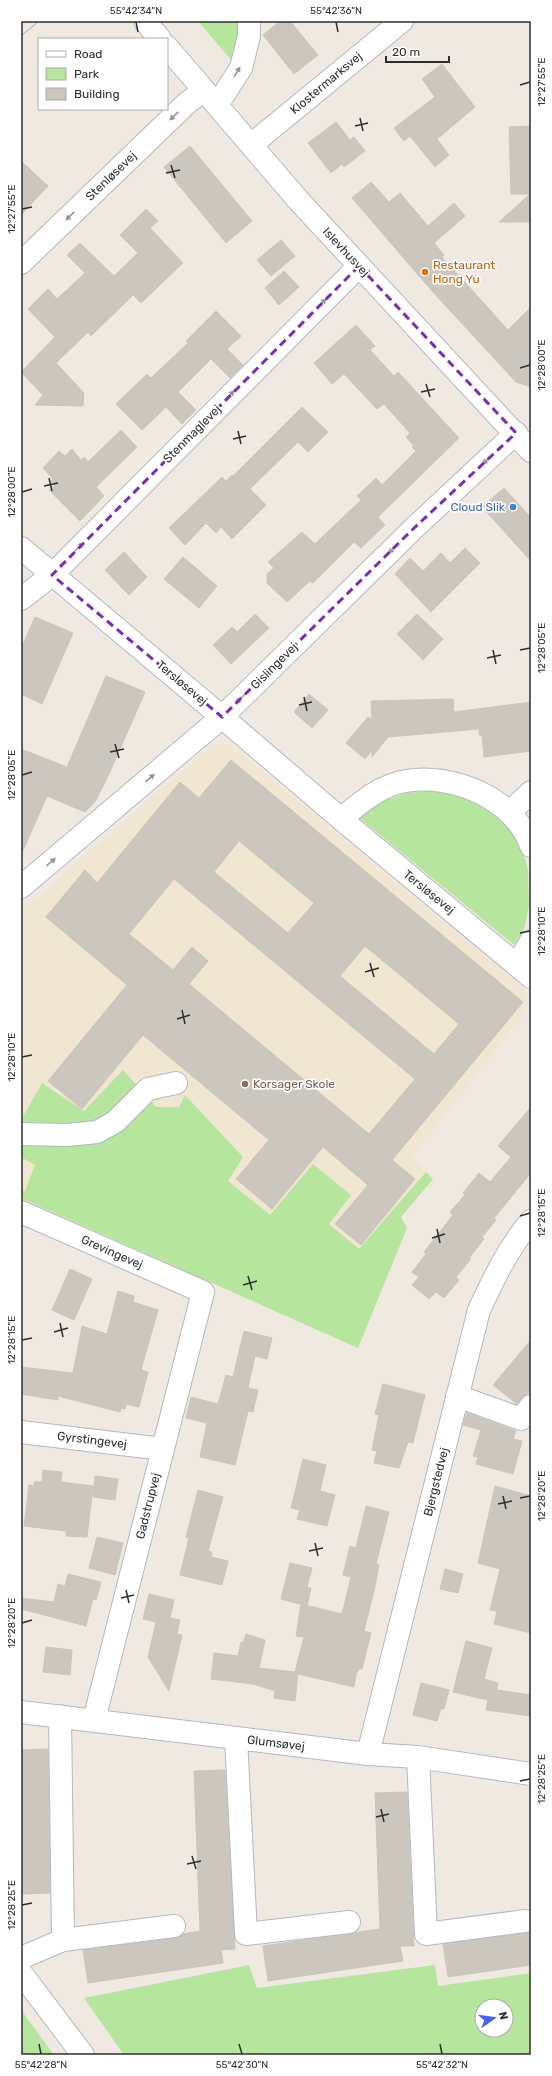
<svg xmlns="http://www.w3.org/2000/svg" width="552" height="2076" font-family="Rubik,sans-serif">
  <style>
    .education { fill: #f0e6d1 }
    .green { fill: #b6e59e; fill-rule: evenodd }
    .building { fill: #cbc7bf; stroke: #cbc5ba; fill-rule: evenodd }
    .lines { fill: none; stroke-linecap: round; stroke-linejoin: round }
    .minor-casing { stroke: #b4b7c1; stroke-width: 24 }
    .minor { stroke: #fff; stroke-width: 22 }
    .tram { stroke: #a3a6b8; stroke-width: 1 }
    .oneway { fill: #969696 }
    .marked { fill: none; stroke: #7b2cbf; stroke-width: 3; stroke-dasharray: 8 5; stroke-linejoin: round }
    .ticks { fill: none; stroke: #2e2e2e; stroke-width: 1.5 }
    .food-dot { fill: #e8710a; stroke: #fff; stroke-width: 1.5 }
    .shop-dot { fill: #3f7fe0; stroke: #fff; stroke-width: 1.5 }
    .education-dot { fill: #8d6e63; stroke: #fff; stroke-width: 1.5 }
    .labels { text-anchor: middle; stroke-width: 3.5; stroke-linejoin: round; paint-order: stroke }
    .street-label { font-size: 12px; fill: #2e2e2e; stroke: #fff }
    .food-label { font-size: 12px; fill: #c56008; stroke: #fff; text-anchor: start }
    .shop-label { font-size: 12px; fill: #366cbe; stroke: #fff; text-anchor: end }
    .education-label { font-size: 12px; fill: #785e54; stroke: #fff; text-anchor: start }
    .neatline { fill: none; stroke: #2e2e2e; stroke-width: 1.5 }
    .ticks-label { font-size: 10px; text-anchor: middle; fill: #2e2e2e }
  </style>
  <rect width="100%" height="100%" fill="#efe9e1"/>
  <path class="education" d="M214 744H230L524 989 526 1011 412 1157 433 1179 401 1217 407 1228 358 1348 21 1198V911Z"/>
  <path class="green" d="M198 21H243L232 61Z
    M443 790 475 799 502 820 521 844 528 870 529 907 524 930 514 945 358 817 370 805 407 793Z
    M123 1070 156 1107H179L185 1095 243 1157 228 1181 270 1215 313 1164 351 1195 329 1224 359 1249 426 1172 433 1179 401 1217 407 1228 358 1348 21 1198V1190L25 1191 35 1165 21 1157V1120L42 1083 84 1111Z
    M249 1965 257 1988 435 1965 438 1986 531 1973V2055H124L84 1998ZM482 2006H506V2030H482Z
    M21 2010 54 2055H21Z"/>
  <path class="building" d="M280 21H290L318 55 294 74 263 35Z
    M442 64 475 107 437 139 449 155 435 167 410 136 404 141 394 128 435 97 422 79Z
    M336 122 350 140 354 137 365 151 344 167 342 164 331 173 308 143Z
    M531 126V222H499L530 194H511L509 127Z
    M190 146 252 221 226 243 164 167Z
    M21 161 48 186 21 215Z
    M371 182 389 202 400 193 428 226 454 203 465 216 434 243 444 255 442 257 508 330 531 307V387L516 382 432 291 352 198Z
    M146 209 158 221 150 228 183 263 141 303 133 295 91 336 88 332 56 363 84 393 83 406 35 405 43 395 21 372 55 337 28 309 48 289 57 299 85 273 67 255 80 243 114 276 138 253 120 235Z
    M281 240 295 256 271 276 257 260Z
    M284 271 299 287 279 305 265 288Z
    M216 311 241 336 227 349 243 365 230 378 211 359 178 392 196 410 182 424 166 407 142 430 116 404 147 374 151 378 188 343 186 341Z
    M356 325 375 346 370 350 394 376 398 372 459 438 378 517 385 525 361 548 354 542 313 583 310 581 287 602 267 583V574L274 568 268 562 302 532 315 544 361 500 357 496 376 478 382 485 416 451 412 447 414 446 406 437 410 433 384 404 377 409 344 374 332 384 314 363Z
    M302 407 328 432 308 452 298 442 250 489 266 505 232 539 221 527 216 533 206 523 185 545 169 528 222 477 226 481 232 475 233 476Z
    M121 430 137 447 96 487 104 496 80 521 49 490 55 485 51 481 53 479 43 468 59 451 65 456 72 449 81 460 84 457 88 462Z
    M504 488 531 518V561L482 507Z
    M465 548 480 563 431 612 395 574 410 558 423 571 441 553 450 563Z
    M124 552 147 577 129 595 105 570Z
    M183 557 217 586 199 608 164 579Z
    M255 614 269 628 231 664 213 645 232 627 237 632Z
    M417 614 443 639 423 660 397 634Z
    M35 617 73 633 42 704 21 694V649Z
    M106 676 145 692 109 774 95 802 85 812 47 796 21 855V749L67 767Z
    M309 694 328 710 312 728 294 712Z
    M453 699 454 712 531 702V751L484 757 482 735H479V729L388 737 372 757V750L365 759 346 743 368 717 372 719 371 701Z
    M231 760 523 1002 392 1160 415 1179 361 1245 335 1224 368 1185 323 1147 272 1209 236 1179 269 1140 143 1035 82 1109 48 1081 127 985 46 917 85 870 97 883 180 782 199 798ZM239 841 314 903 288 933 214 872ZM174 879 415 1079 369 1134 189 984 208 961 192 947 173 970 129 934ZM365 946 459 1024 434 1054 340 976Z
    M531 1107V1173L494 1218 496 1220 482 1237 484 1239 469 1258 471 1259 456 1277 459 1280 444 1298 436 1292 429 1299 412 1285 419 1277 412 1272 426 1254 424 1252 453 1215 450 1212 465 1195 463 1193 479 1173 490 1182 511 1157 498 1146Z
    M70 1269 92 1279 74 1320 52 1310Z
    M118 1291 134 1296 133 1302 158 1310 141 1370 148 1372 139 1407 126 1404 125 1409 121 1408 120 1412 58 1396V1400L21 1394V1367L73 1373 82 1326 107 1334Z
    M244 1331 272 1338 267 1359 255 1356 248 1388 258 1390 253 1412 248 1411 235 1465 200 1457 207 1423 186 1418 191 1397 218 1404 226 1375 233 1377Z
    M531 1340V1390L517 1404 493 1385Z
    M383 1384 425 1395 413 1443 408 1442 399 1468 374 1463 377 1451 372 1450 379 1415 375 1414Z
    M467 1413 516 1431 513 1439 522 1441 513 1474 476 1464 478 1457 473 1456 481 1430 463 1425Z
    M303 1459 326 1465 320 1491 335 1495 327 1526 297 1519 300 1510 291 1508Z
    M43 1470 62 1472 61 1482 93 1486 87 1537 66 1536V1531L24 1526 29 1485 34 1486V1482H42Z
    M95 1476 118 1479 115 1500 93 1497Z
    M495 1486 531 1496V1633L494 1624 497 1611 490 1610 500 1569 478 1563Z
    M198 1490 223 1497 208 1551 212 1552 211 1557 228 1561 222 1585 180 1575 189 1538 186 1537Z
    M366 1506 389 1512 376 1564 379 1565 374 1591 364 1631 371 1633 362 1669H359L356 1674 354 1687 298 1674 295 1701 274 1698 275 1691 253 1684 211 1679 214 1653 238 1656 241 1642 243 1643 246 1634 265 1640 259 1668 295 1672 304 1637 296 1636 301 1604 342 1614 351 1577 343 1575 350 1546 356 1548Z
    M97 1537 123 1543 115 1575 89 1568Z
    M290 1563 312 1568 307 1587 311 1588 307 1606 281 1599Z
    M445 1569 463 1574 458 1593 440 1589Z
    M68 1574 101 1582 96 1600 93 1599 86 1626 21 1609V1598L54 1602 58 1584 65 1586Z
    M149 1594 174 1600 170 1618 180 1620 177 1634 182 1635 169 1691 148 1657 156 1622 143 1619Z
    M466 1641 492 1648 484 1679 498 1683 497 1690 531 1695V1716L486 1710 488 1700 453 1692Z
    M46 1647 72 1650 70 1675 43 1672Z
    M421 1683 449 1690 444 1709 441 1708 437 1721 413 1715Z
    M48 1749 50 1893 22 1894 21 1750Z
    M225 1770 235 1949 221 1950 223 1963 88 1983 83 1950 176 1938 183 1934 200 1931 194 1771Z
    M407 1792 414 1946H400L403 1961 268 1981 263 1946 380 1929 375 1793Z
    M531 1932V1965L448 1977 443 1944Z"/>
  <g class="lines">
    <g class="minor-casing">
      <path id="minor" d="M145 21 160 39
        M167 47 299 201 531 451
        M217 105 241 68 249 36V21
        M251 145 402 21
        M21 263 187 103 203 91
        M21 548 222 717 341 819 531 977
        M21 599 52 575 359 266
        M509 813 531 792
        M341 819C360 803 380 785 406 781 453 773 514 798 531 846
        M21 887 222 717 412 530 516 433
        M518 964 531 941
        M21 1134 67 1135 97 1132 115 1122 148 1089 176 1083
        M21 1212 203 1292 94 1720
        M457 1396 521 1419 531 1406
        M21 1432 163 1449
        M21 1712 368 1754 418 1757 531 1774
        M60 1716 63 1940
        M236 1738 246 1934 349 1922
        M368 1754 479 1310C494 1278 508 1248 531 1221
        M418 1757 426 1934 525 1921
        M21 1958 63 1940 174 1926
        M21 1973 83 2055"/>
    </g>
    <use href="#minor" class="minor"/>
    <path class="tram" d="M21 36 39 21"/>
  </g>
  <defs><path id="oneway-solid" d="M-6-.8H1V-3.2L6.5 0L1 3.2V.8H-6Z"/></defs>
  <g class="oneway">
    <use href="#oneway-solid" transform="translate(237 72) rotate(-59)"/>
    <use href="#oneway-solid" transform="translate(174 116) rotate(136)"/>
    <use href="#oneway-solid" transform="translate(70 216) rotate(136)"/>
    <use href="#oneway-solid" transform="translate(322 303) rotate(-45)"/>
    <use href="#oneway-solid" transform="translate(230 395) rotate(-45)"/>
    <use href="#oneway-solid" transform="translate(487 460) rotate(137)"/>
    <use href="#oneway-solid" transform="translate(79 547) rotate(-45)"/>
    <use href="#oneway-solid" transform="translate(393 549) rotate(135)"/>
    <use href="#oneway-solid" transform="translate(240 699) rotate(135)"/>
    <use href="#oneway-solid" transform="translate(150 778) rotate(-40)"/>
    <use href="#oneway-solid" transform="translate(51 862) rotate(-40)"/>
  </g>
  <path class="marked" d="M359 266 516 433 412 530 222 717 52 575Z"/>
  <path class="ticks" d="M136 22 138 32M336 22 338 32M520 85 530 82M360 118 363 131M355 126 368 123M171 165 175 178M166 173 180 170M22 209 32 207M520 368 530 365M426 384 430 397M421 392 435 389M238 431 241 444M233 439 246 436M49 478 52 491M44 486 58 483M22 492 32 489M493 650 496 664M520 650 530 648M487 658 501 655M304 697 307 711M299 705 312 702M115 744 119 758M110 752 124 749M22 775 32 772M520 933 530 931M370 963 374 977M365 972 379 968M182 1010 185 1024M177 1019 190 1015M22 1057 32 1055M520 1216 530 1213M437 1229 440 1243M432 1238 445 1234M248 1276 252 1290M243 1285 257 1281M60 1323 63 1337M54 1332 68 1328M22 1340 32 1338M503 1496 506 1509M520 1498 530 1496M498 1504 512 1501M315 1543 318 1556M309 1551 323 1548M126 1590 129 1603M121 1598 134 1595M22 1623 32 1620M520 1781 530 1779M381 1809 384 1822M376 1817 389 1814M192 1856 196 1869M187 1864 201 1861M22 1905 32 1903M39 2044 41 2054M239 2044 242 2054M440 2044 442 2054"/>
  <circle class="food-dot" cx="425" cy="272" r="4"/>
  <circle class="shop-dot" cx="513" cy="507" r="4"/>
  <circle class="education-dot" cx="245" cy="1084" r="4"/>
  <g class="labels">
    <g class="street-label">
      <text transform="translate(326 83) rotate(-40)" y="4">Klostermarksvej</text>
      <text transform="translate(111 176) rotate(-44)" y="4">Stenløsevej</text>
      <text transform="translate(346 252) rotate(47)" y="4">Islevhusvej</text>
      <text transform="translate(192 434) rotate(-45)" y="4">Stenmaglevej</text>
      <text transform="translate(274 666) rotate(-45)" y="4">Gislingevej</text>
      <text transform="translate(182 683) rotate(40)" y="4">Tersløsevej</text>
      <text transform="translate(429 892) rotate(39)" y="4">Tersløsevej</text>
      <text transform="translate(112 1252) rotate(24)" y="4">Grevingevej</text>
      <text transform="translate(92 1440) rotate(7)" y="4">Gyrstingevej</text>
      <text transform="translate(436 1482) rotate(-76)" y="4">Bjergstedvej</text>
      <text transform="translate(148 1506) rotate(-76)" y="4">Gadstrupvej</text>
      <text transform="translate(276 1743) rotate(7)" y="4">Glumsøvej</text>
    </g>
    <g class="food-label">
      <text x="433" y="269">Restaurant<tspan x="433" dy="14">Hong Yu</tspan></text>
    </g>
    <g class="shop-label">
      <text x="505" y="511">Cloud Slik</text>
    </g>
    <g class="education-label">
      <text x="253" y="1088">Korsager Skole</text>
    </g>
  </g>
  <rect width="552" height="2076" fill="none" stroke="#ffffff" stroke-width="44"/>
  <rect x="38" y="38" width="130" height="72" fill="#ffffff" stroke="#ababab"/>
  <rect x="46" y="51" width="20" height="6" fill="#ffffff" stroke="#ababab"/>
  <text x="74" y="58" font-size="12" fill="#2e2e2e">Road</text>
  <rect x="46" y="68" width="20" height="12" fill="#b6e59e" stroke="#ababab"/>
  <text x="74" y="78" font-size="12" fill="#2e2e2e">Park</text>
  <rect x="46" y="88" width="20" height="12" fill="#cbc7bf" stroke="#ababab"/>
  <text x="74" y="98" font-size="12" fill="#2e2e2e">Building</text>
  <g transform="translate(494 2018) rotate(76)"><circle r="19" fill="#ffffff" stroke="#ababab"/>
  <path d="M0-3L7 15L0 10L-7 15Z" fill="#4264fb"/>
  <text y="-6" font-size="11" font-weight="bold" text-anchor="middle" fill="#2e2e2e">N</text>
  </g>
  <path d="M386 56v6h63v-6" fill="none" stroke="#2e2e2e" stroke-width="2"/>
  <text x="392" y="56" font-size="12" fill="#2e2e2e" stroke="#ffffff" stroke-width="3" paint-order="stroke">20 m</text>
  <rect x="22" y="22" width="508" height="2032" class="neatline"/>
  <g class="ticks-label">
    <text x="136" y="14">55°42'34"N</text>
    <text x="336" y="14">55°42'36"N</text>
    <text transform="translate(541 82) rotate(-90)" y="4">12°27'55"E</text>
    <text transform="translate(11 209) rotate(-90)" y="4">12°27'55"E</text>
    <text transform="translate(541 365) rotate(-90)" y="4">12°28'00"E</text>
    <text transform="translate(11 492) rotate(-90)" y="4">12°28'00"E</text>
    <text transform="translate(541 648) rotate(-90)" y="4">12°28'05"E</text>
    <text transform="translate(11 775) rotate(-90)" y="4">12°28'05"E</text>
    <text transform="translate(541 931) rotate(-90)" y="4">12°28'10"E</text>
    <text transform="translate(11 1057) rotate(-90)" y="4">12°28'10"E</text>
    <text transform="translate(541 1213) rotate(-90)" y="4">12°28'15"E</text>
    <text transform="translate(11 1340) rotate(-90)" y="4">12°28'15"E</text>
    <text transform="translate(541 1496) rotate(-90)" y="4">12°28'20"E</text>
    <text transform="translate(11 1623) rotate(-90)" y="4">12°28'20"E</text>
    <text transform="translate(541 1779) rotate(-90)" y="4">12°28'25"E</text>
    <text transform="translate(11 1905) rotate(-90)" y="4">12°28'25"E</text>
    <text x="41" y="2068">55°42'28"N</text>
    <text x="242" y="2068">55°42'30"N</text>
    <text x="442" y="2068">55°42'32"N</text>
  </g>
</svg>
